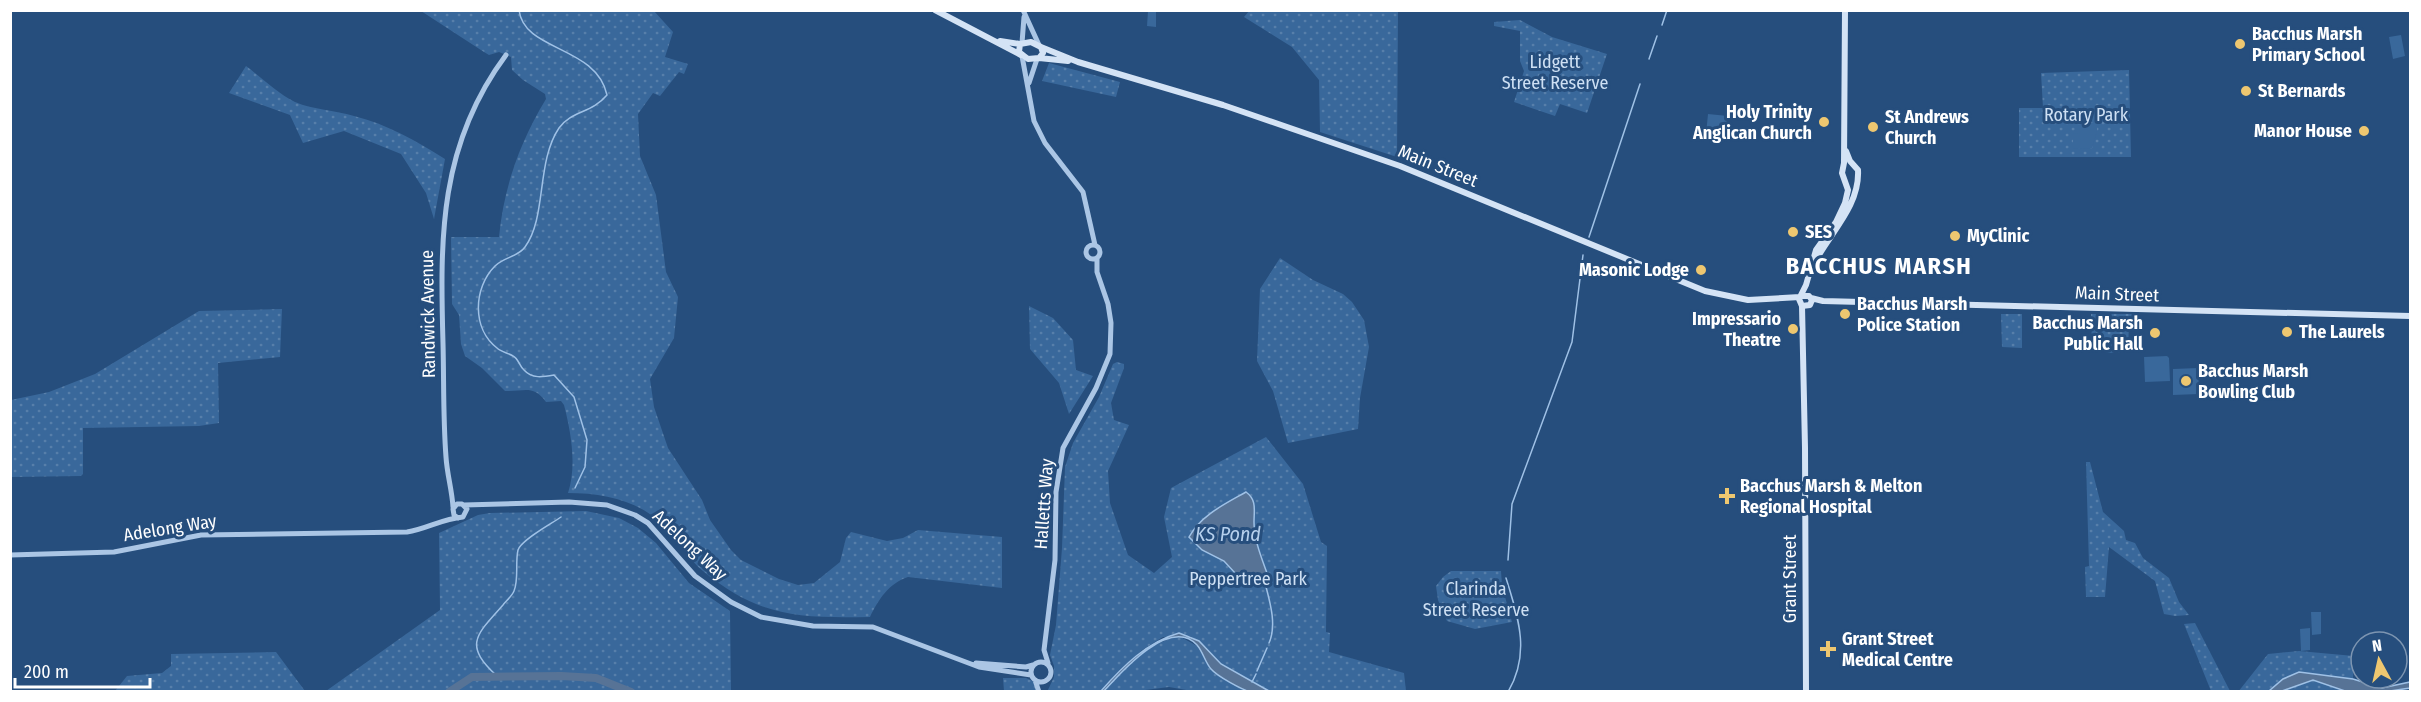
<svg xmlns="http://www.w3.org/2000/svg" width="2421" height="702" font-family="'Fira Sans Condensed',sans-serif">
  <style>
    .grass { fill: url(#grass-dots) }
    .pitch { fill: #39689b }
    .water { fill: #577396; stroke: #9fc1e6; stroke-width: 1.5 }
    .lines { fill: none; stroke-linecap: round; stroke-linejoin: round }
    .stream { stroke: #9fc1e6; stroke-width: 1.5 }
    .river { stroke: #577396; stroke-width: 8 }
    .tertiary { stroke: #abc6e5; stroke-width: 5 }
    .secondary { stroke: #d4e3f5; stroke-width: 6 }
    .poi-dot { fill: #eec770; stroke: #264e7d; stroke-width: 2 }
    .labels { text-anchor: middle; stroke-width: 6; stroke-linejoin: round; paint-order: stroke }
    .poi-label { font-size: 18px; font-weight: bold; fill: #fff; stroke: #264e7d; text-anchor: start }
    .park-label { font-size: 18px; fill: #cee0f4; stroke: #264e7d }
    .street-label { font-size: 18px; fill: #fff; stroke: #264e7d }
    .water-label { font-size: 20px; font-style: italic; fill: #b6d0ed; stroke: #264e7d }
    .district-label { font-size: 24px; font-weight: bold; letter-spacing: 1.5px; fill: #fff; stroke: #264e7d }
  </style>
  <defs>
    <pattern id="grass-dots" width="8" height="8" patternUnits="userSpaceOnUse" patternTransform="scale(1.5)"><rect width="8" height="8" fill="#39689b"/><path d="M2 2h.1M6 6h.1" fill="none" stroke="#577faa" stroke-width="1.8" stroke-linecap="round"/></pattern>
  </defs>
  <rect width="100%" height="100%" fill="#264e7d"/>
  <path class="grass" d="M1250 10 1398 11 1397 157 1320 132 1319 80 1292 47 1244 17Z
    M421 11H654L673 32 665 57 688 64 684 74 679 72 660 96 653 93 638 114 640 156 656 195 666 272 678 297 674 338 650 379 654 407 668 448 702 500 710 520 731 550 741 560 779 579 798 585 814 583 840 562 846 538 851 532 887 541 903 538 918 530 1002 537V588L908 577C889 583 878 600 870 617 800 618 760 618 703 571 690 561 682 545 671 533 645 502 607 493 568 493 577 466 571 432 564 405L561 401 546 402C533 384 524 392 505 391L482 368 465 356 461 344 459 315 452 304 451 237H499C504 186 520 142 546 99L545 94 523 80 512 70 511 57 499 52 489 55 484 52Z
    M1520 20 1552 37 1607 54 1587 113 1560 104 1555 116 1514 102 1524 71 1520 61V31L1494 26V22Z
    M1049 63 1120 82 1116 97 1042 81Z
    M246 66C262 78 277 93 295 102 314 110 334 110 354 116 387 124 416 141 445 159L434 219 426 193 401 154 344 131 303 143 290 115 229 93Z
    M2129 70 2131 157H2019V108H2043L2041 73Z
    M1280 258 1313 280 1343 294 1352 302 1364 320 1369 347 1360 398 1358 429 1288 443 1273 391 1257 361 1260 289Z
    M1029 306 1053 318 1073 340 1076 370 1093 376 1069 414 1059 383 1030 349Z
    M282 309 280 357 218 363 219 423 199 426 83 428V474L81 476 11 477V400L49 392 95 374 199 311Z
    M2001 314H2022V348L2002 347Z
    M2091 314H2134V321L2129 322 2128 352 2106 353V349H2092Z
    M1117 362 1124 364V368L1111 403 1114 420 1129 425 1108 471 1110 503 1128 555 1154 573 1172 557 1164 517 1171 488 1266 437 1303 484 1321 542 1327 546 1326 632 1330 633 1329 652 1404 673 1406 691H1269L1221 664 1206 647 1190 636 1163 637 1142 650 1101 691 1047 692 1054 677V666L1050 655 1056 625 1062 548 1065 467 1073 443 1099 397 1113 364Z
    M2086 462H2090L2103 512 2124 531 2126 540 2135 543 2143 558 2169 578 2179 602 2189 615 2175 616 2164 614 2155 581 2109 547 2105 597H2086L2085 567 2089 566Z
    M586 511 619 518 638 528 656 543 689 583 730 611 731 691H326L440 610 439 533 478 515 490 513Z
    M1451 571H1501L1502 586 1512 622 1475 629 1447 621 1438 600 1436 586 1443 577Z
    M2195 623 2230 691H2211L2184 624Z
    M1179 636 1197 646 1212 671 1250 691H1192L1169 687 1137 691 1104 692C1124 668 1148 643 1179 636Z
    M2299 651 2354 656 2353 679H2283L2269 691 2238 692 2268 654Z
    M276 652 305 691H115L127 676 162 673 171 666V654Z
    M1003 678H1026L1035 682 1036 691H1004Z
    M2313 680 2345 691 2282 692Z"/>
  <path class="pitch" d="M1148 11H1156V27L1147 26Z
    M2401 35 2405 56 2393 59 2389 37Z
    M1708 114 1728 116 1726 136 1706 134Z
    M2080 123H2097V131L2092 148 2073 149V134L2080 133Z
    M2167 356 2169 358 2170 381 2145 382 2144 357Z
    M2198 368 2199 394 2173 395V369Z
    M2311 612H2321V634L2312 635Z
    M2310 628V650L2301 651 2300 629Z"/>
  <path class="water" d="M1246 492C1257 500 1254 510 1254 522 1254 543 1264 563 1270 582L1258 584 1235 573 1224 561 1202 550 1189 537C1201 515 1225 504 1246 492Z
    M1179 633 1199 641 1221 664 1269 691C1264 692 1257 693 1251 692 1242 690 1217 676 1211 669 1205 662 1203 652 1197 645 1170 616 1121 672 1104 691H1101C1123 666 1147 642 1179 633Z
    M2299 672 2353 679 2382 688 2410 682V688L2390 691H2345L2313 680 2282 691H2269L2283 679Z"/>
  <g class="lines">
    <path class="stream" d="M519 10C524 52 596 45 607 95 592 113 571 111 559 128 536 162 547 217 525 247 518 257 504 257 495 266 473 288 472 329 497 348 501 352 508 353 513 356 519 359 519 366 524 370 532 379 543 377 554 375L574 397 587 440 585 467 575 488
      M1662 25 1667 10
      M1649 59 1657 36
      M1589 237 1640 84
      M1508 560 1512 504 1572 342 1583 255
      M1506 578C1518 617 1531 653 1508 692
      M1265 583C1270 602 1277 625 1269 643
      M1257 671 1267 648
      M497 676C463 645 476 635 503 605 506 601 512 596 514 591 519 579 515 563 518 550 521 540 551 524 561 517
      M1252 682 1256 674"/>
    <path class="river" d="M449 692 472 677 561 676 596 678 631 692"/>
    <path class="tertiary" d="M1023 10 1039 45
      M1022 43 1024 17
      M1022 56 1034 121 1045 143 1083 192 1095 245
      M1029 83 1037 59
      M1086 252a7 7 0 1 1 14 0a7 7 0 1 1-14 0Z
      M464 505 569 502 607 505 635 515 648 523 695 576 731 602 761 617 813 626 873 627 979 667 1031 675
      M453 507C452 490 447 474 446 457 443 419 444 381 443 343 440 237 439 145 506 55
      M10 555 114 552 201 535 407 532C427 529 441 519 463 517L467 509 462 504H457L453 509 454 515 458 518
      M1031 672a10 10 0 1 1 20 0a10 10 0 1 1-20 0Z
      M976 663 1026 667 1033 665
      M1048 663 1044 650 1055 560 1056 492 1063 448 1096 388 1110 354 1111 323 1108 304 1097 272V259
      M1035 680 1039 692"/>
    <path class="secondary" d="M935 10 1021 55
      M1000 41 1020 44
      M1031 42 1041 47 1043 53 1039 58 1028 59 1019 52 1020 44Z
      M1041 47 1078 62 1223 105 1400 166 1705 291 1748 300 1800 297
      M1039 58 1068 61
      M1816 260C1831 232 1860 205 1858 170L1850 161 1846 151
      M1801 296H1809L1812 300 1810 305 1802 306 1799 299 1806 285 1816 250 1836 222 1845 203 1848 190 1842 173 1844 163 1845 10
      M1811 298 1823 301 2410 316
      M1802 306 1805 448 1806 692"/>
  </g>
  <g class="poi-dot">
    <circle cx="2240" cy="44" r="6"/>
    <circle cx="2246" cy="91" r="6"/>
    <circle cx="1824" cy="122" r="6"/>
    <circle cx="1873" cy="127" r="6"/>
    <circle cx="2364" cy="131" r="6"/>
    <circle cx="1793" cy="232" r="6"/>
    <circle cx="1955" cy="236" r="6"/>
    <circle cx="1701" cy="270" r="6"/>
    <circle cx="1845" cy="314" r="6"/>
    <circle cx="1793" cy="329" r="6"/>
    <circle cx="2287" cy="332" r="6"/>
    <circle cx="2155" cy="333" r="6"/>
    <circle cx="2186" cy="381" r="6"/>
    <path d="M1724 487h6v6h6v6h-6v6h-6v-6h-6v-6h6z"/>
    <path d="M1825 640h6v6h6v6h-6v6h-6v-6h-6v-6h6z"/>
  </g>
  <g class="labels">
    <g class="poi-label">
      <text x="2252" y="40">Bacchus Marsh<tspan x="2252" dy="21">Primary School</tspan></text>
      <text x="2258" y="97">St Bernards</text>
      <text x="1812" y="118" text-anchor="end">Holy Trinity<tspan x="1812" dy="21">Anglican Church</tspan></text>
      <text x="1885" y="123">St Andrews<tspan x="1885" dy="21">Church</tspan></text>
      <text x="2352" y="137" text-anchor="end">Manor House</text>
      <text x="1805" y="238">SES</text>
      <text x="1967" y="242">MyClinic</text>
      <text x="1689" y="276" text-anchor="end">Masonic Lodge</text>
      <text x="1857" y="310">Bacchus Marsh<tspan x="1857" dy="21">Police Station</tspan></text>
      <text x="1781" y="325" text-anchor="end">Impressario<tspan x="1781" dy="21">Theatre</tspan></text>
      <text x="2143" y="329" text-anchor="end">Bacchus Marsh<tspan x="2143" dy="21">Public Hall</tspan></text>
      <text x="2299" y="338">The Laurels</text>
      <text x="2198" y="377">Bacchus Marsh<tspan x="2198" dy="21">Bowling Club</tspan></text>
      <text x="1740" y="492">Bacchus Marsh &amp; Melton<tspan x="1740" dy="21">Regional Hospital</tspan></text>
      <text x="1842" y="645">Grant Street<tspan x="1842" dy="21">Medical Centre</tspan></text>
    </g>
    <g class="park-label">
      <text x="1555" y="68">Lidgett<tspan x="1555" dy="21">Street Reserve</tspan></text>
      <text x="2086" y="121">Rotary Park</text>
      <text x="1248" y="585">Peppertree Park</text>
      <text x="1476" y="595">Clarinda<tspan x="1476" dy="21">Street Reserve</tspan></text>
    </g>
    <g class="street-label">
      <text transform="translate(1438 166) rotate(22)" y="6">Main Street</text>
      <text transform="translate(2117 294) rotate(2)" y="6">Main Street</text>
      <text transform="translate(428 314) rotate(-91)" y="6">Randwick Avenue</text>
      <text transform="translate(1044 504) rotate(-86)" y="6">Halletts Way</text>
      <text transform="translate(170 528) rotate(-9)" y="6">Adelong Way</text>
      <text transform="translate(690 545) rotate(43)" y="6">Adelong Way</text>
      <text transform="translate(1790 579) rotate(-90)" y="6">Grant Street</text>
    </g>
    <g class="water-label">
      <text x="1228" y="541">KS Pond</text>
    </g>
    <g class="district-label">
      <text x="1879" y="274">BACCHUS MARSH</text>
    </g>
  </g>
  <rect width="2421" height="702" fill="none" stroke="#ffffff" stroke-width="24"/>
  <g transform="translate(2379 660) rotate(352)"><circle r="28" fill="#264e7d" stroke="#7d95b1" stroke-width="1.5"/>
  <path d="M0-4.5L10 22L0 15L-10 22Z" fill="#eec770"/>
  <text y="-9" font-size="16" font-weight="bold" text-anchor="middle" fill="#ffffff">N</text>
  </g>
  <path d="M15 678v9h135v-9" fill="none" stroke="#ffffff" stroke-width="3"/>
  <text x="24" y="678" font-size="18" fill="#ffffff" stroke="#264e7d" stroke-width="4.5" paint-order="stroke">200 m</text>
</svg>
